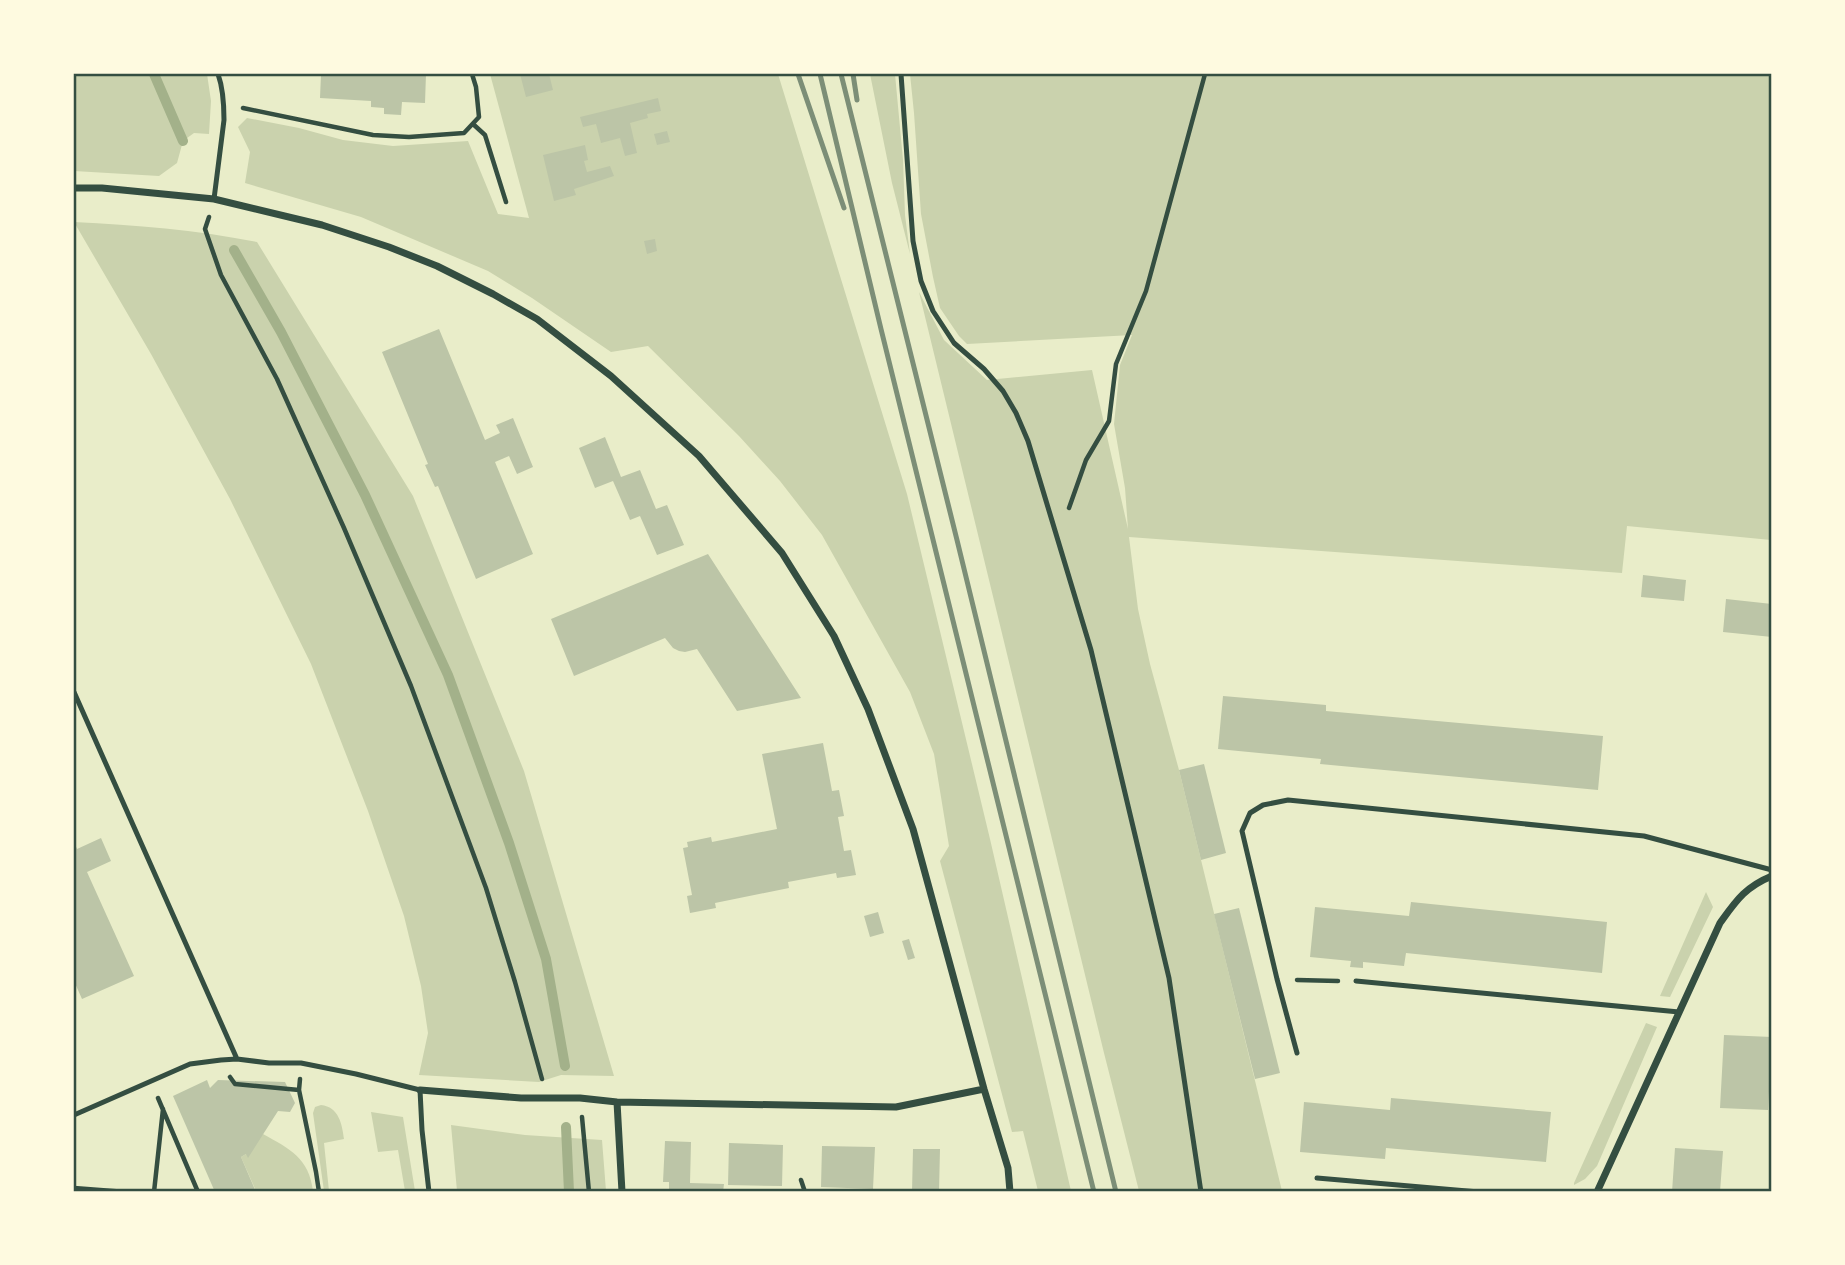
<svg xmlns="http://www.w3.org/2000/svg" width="1845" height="1265" font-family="'Archivo Narrow',sans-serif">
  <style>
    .green { fill: #cad2ad }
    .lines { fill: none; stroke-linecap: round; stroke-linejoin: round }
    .stream { stroke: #a3b18a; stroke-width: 10 }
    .building { fill: #bcc5a7 }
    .path { stroke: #344e41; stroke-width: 4.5 }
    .service { stroke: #344e41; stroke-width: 5 }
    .minor { stroke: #344e41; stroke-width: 7 }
    .rail { stroke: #7c8e77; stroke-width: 5 }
    .neatline { fill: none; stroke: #344e41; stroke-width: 2.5 }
  </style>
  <rect width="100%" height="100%" fill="#e9edc9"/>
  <path class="green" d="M74 74H207L211 101 209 134 194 133 183 141 177 163 159 176 74 171Z
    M490 74H778L907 494 990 839 1071 1191H1038L1023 1131 1012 1132 940 861 949 846 934 754 910 692 822 535 780 481 739 436 648 346 611 352 532 298 488 271 361 217 245 183 250 152 238 127 247 118 299 128 343 140 393 146 468 141 498 214 529 218Z
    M870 74H895L903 160 905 215 910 254 892 183Z
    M910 74H1771V540L1627 526 1622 573 1129 537 1138 609 1150 664 1179 770 1282 1191H1139L1104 1053 919 292 944 340 987 380 1092 370 1128 529 1125 488 1114 424 1120 365 1132 335 967 344 959 336 940 308 933 277 921 214 914 113Z
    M74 222C136 225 196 230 257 242L413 496 524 771 614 1076 561 1075 539 1082 419 1075 428 1033 421 986 404 916 368 811 311 664 230 499 151 354Z
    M1706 892 1713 907 1670 997 1660 996Z
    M1646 1023 1657 1027 1597 1166 1585 1179 1574 1185V1183Z
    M321 1105C339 1107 342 1124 344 1139L324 1143 329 1191H324L313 1113 315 1107Z
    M371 1112 403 1117 415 1191H405L398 1150 378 1152Z
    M451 1125 525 1135 602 1140 606 1191H457Z
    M263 1134C290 1149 309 1158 313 1191H288L287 1189 280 1191H256L241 1157 246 1154Z"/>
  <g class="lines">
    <path class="stream" d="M154 74 183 141
      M234 250 281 332 365 495 448 675 509 843 546 959 565 1066
      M566 1127 569 1192"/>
  </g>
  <path class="building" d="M321 74H426L425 103 402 102 401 115 384 114V108L371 107V101L320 98Z
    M520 74H549L553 90 526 97Z
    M658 98 661 111 647 114 648 118 630 123 637 153 625 156 620 138 601 143 596 124 583 127 580 117Z
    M667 131 670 142 657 145 654 134Z
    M585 145 588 160 584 161 587 172 610 166 614 176 574 189 576 195 554 201 543 155Z
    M655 239 657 251 647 254 644 241Z
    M439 329 485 440 500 433 496 425 513 418 533 467 517 474 509 456 495 462 533 554 476 579 438 486 435 487 425 465 428 464 382 352Z
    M605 437 621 477 640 470 656 509 667 505 684 545 657 555 640 516 630 520 613 481 595 488 579 448Z
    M708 554 801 698 737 711 697 649 685 652 679 651 673 648 665 638 574 676 551 619Z
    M1643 575 1686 580 1684 601 1641 597Z
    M1726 599 1772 604V637L1723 632Z
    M1223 696 1326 705V711L1603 736 1598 790 1320 764 1321 759 1218 749Z
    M823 743 832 791 839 790 844 816 838 817 844 851 851 850 856 875 837 878 836 873 788 882 789 888 715 903 716 908 690 913 687 896 692 895 683 848 688 847 687 842 711 837 712 842 777 829 762 754Z
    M1204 764 1226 853 1201 860 1179 770Z
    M101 838 111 861 87 872 134 976 82 999 74 981V842L77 849Z
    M1411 902 1607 922 1602 973 1406 953 1404 966 1363 962V968L1350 967 1351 961 1310 957 1315 907 1409 916Z
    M1239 908 1280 1073 1255 1079 1214 914Z
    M878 912 884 933 870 937 864 916Z
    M909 939 915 958 908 960 902 941Z
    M1724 1035 1772 1037 1768 1110 1720 1108Z
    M207 1080 210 1088 218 1080 285 1082 295 1103 290 1112 278 1111 248 1158 246 1154 241 1157 256 1192H215L173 1096Z
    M1391 1098 1551 1112 1546 1162 1386 1148 1385 1159 1300 1152 1304 1102 1390 1110Z
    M665 1141 691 1142 690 1183 724 1184 723 1192H669V1182H663Z
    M729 1143 783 1145 782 1186 728 1185Z
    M822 1146 875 1147 873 1189 821 1187Z
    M1675 1148 1723 1151 1720 1192H1672Z
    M913 1149H940L939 1192H912Z"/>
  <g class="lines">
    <path class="path" d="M243 108 373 135 409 137 464 133 479 117 476 87 472 74
      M473 124 485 135 506 202
      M209 217 205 229 221 275 277 379 344 528 411 686 486 888 515 982 542 1079
      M1069 508 1086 460 1109 421 1116 364 1146 291 1205 74
      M1297 980 1338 981
      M230 1077 235 1084 299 1090
      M300 1079 299 1090 316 1172 319 1192
      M158 1098 198 1192
      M582 1117 589 1192
      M801 1180 805 1192
      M74 1188 126 1192
      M154 1192 163 1109"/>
    <path class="service" d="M901 74 913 241 921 281 933 311 954 343 984 369 1003 391 1016 413 1028 441 1091 650 1169 978 1201 1192
      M214 199 224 120C224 104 223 88 218 74
      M74 692 237 1059
      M1356 981 1679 1012
      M1297 1053 1277 979 1242 831 1250 813 1263 805 1288 800 1644 836 1772 870
      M74 1115 190 1064 221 1060 237 1059 269 1063H301L356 1074 420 1090 422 1130 429 1192
      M1317 1178 1479 1192"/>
    <path class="minor" d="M74 188H102L214 199 322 225 389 247 437 266 493 294 537 319 611 376 699 456 782 553 834 636 868 709 913 829 984 1089 1008 1168 1010 1192
      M420 1090 521 1098H580L617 1102 896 1107 984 1089
      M617 1102 622 1192
      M1597 1192 1720 923C1736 901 1745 887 1772 876"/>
    <path class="rail" d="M798 74 844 208
      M820 74 881 329 1094 1192
      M841 74 957 540 1116 1192
      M853 74 857 100"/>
  </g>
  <rect width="1845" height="1265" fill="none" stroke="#fefae0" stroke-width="150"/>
  <rect x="75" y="75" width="1695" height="1115" class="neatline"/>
</svg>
